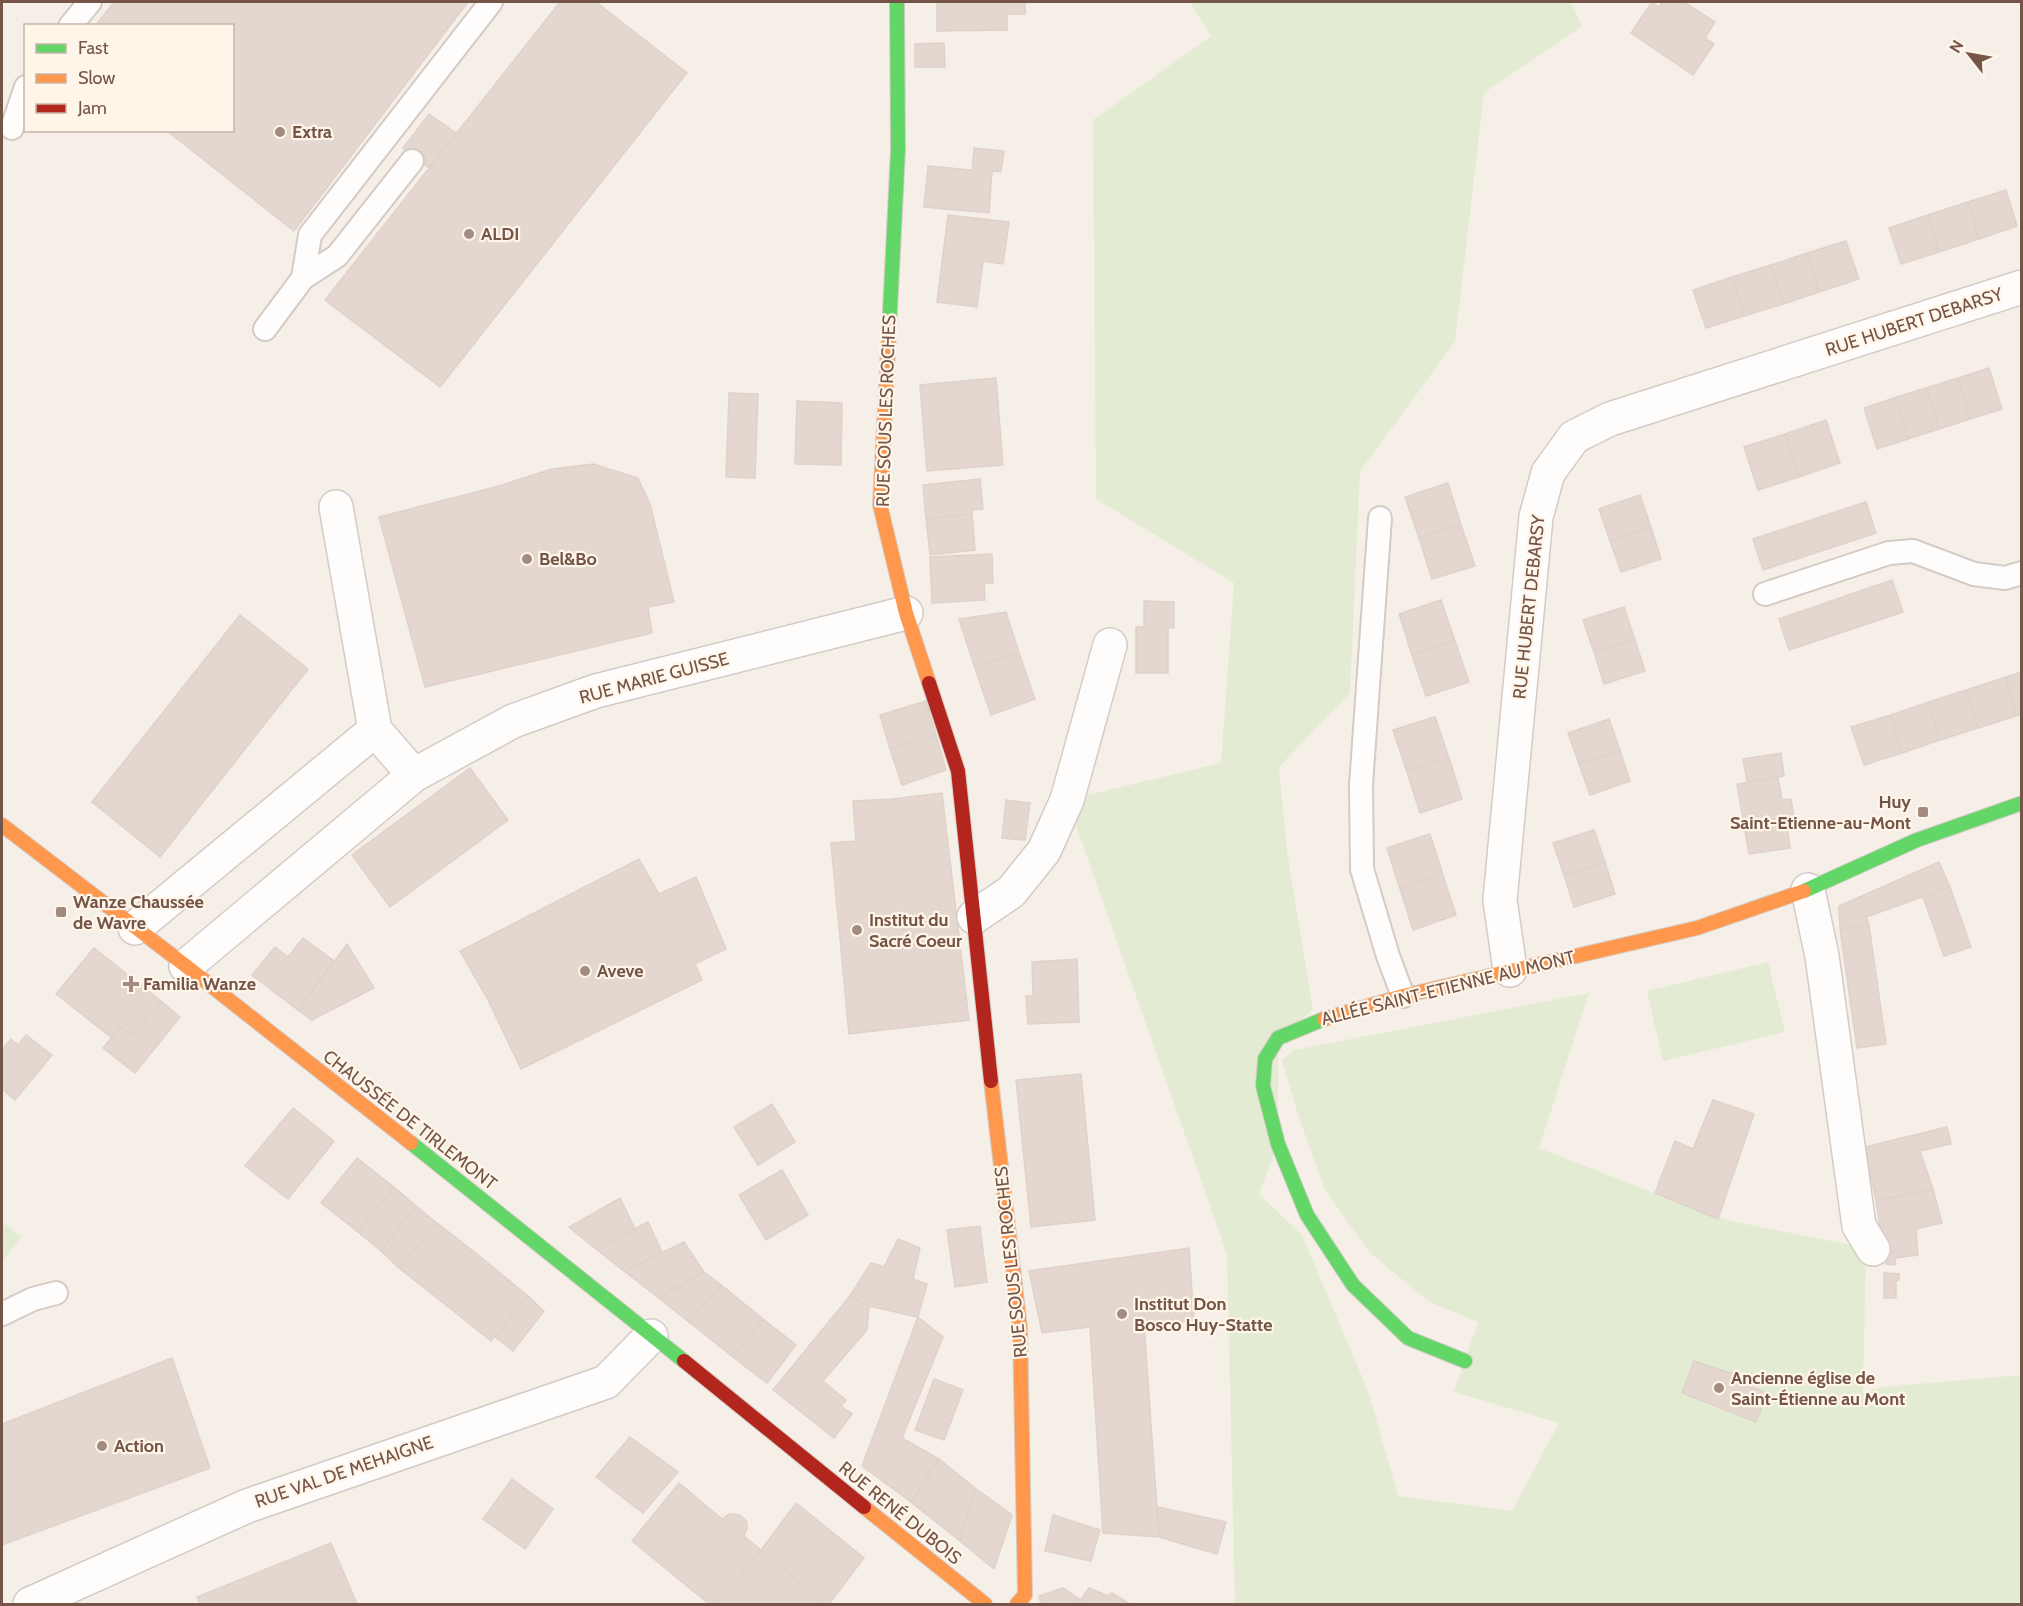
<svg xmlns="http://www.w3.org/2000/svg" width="2023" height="1606" font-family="Cabin,sans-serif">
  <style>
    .green { fill: #e3ecd3 }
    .building { fill: #e3d7d0; stroke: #dfd2ca; stroke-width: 1.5 }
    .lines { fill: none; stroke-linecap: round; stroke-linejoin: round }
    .lane-casing { stroke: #d4cbc6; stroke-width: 26 }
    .street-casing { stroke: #d4cbc6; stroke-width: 36 }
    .fast-casing { stroke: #d5cbc5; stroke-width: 16 }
    .slow-casing { stroke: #d5cbc5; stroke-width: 16 }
    .jam-casing { stroke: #d5cbc5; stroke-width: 16 }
    .lane { stroke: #fefdfc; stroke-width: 22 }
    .street { stroke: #fefdfc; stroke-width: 33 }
    .fast { stroke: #63d668; stroke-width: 14 }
    .slow { stroke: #ff974d; stroke-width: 14 }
    .jam { stroke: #b3261e; stroke-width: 14 }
    .poi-dot { fill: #a28b80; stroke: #fff5e9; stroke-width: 2 }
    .labels { text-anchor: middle; stroke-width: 4.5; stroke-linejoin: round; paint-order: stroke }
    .poi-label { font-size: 18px; font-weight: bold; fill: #745548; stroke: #fff5e9; text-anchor: start }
    .street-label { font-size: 18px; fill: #745548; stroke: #fff5e9 }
  </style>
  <rect width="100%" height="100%" fill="#f6efe8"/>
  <path class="green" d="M1190 2H1571L1582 26 1484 93 1455 342 1360 471 1350 693 1279 767 1287 851 1313 1010 1278 1038V1144L1259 1194 1302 1235 1368 1391 1398 1496 1512 1511 1559 1423 1454 1392 1478 1322 1429 1302 1370 1253 1325 1190 1299 1118 1282 1060 1294 1050 1589 993 1539 1148 1718 1218 1719 1217 1731 1221 1866 1248 1863 1393 1882 1387 2021 1375V1604H1235L1227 1254 1067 800 1221 763 1234 583 1096 499 1093 120 1211 36Z
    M1768 962 1785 1032 1663 1061 1647 991Z
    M2 1222 22 1237 2 1261Z"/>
  <path class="building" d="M114 2H468L294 231 166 130H232V26H95Z
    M560 2H596L687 73 440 387 325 300Z
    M937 2H1025V14H1007V30L937 31Z
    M1652 2 1659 7 1663 2H1684L1715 22 1705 38 1714 44 1693 75 1631 33Z
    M944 43 945 67H915V44Z
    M429 114 456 133 429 168 403 148Z
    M974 148 1004 151 1001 172 992 171 989 213 924 207 928 166 972 170Z
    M2006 190 2017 226 1979 239 1968 202Z
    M1968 202 1979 239 1939 252 1928 215Z
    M948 215 1009 222 1003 264 983 261 977 307 937 302Z
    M1928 215 1939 252 1901 264 1889 228Z
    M1846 241 1859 279 1819 292 1807 253Z
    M1807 253 1819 292 1783 304 1771 265Z
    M1771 265 1783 304 1744 316 1732 277Z
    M1732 277 1744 316 1706 328 1693 290Z
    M1989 368 2002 409 1970 419 1958 378Z
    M996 378 1003 465 927 471 920 385Z
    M1958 378 1970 419 1939 429 1926 388Z
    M1926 388 1939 429 1908 439 1894 398Z
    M729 393 758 394 755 478 726 477Z
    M1894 398 1908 439 1877 449 1864 408Z
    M797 401 842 403 841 465 795 464Z
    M1826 420 1840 463 1799 477 1785 434Z
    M1785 434 1799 477 1758 490 1744 447Z
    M593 464 638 478 650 504 674 602 648 607 652 633 425 687 379 517 499 486 552 469Z
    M980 479 983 509 972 510V514L926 519 923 485Z
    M1448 483 1461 525 1419 538 1405 497Z
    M1640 495 1651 527 1610 541 1599 509Z
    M1866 502 1876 533 1763 570 1753 539Z
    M972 514 975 550 930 555 926 519Z
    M1461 525 1475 566 1432 579 1419 538Z
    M1651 527 1661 559 1621 572 1610 541Z
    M992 554 993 583H984L985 600 932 603 930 557Z
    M1892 580 1903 612 1789 650 1779 619Z
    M1441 600 1455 641 1412 655 1399 614Z
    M1144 601 1174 602V628L1168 627V673H1136V627H1144Z
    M1624 607 1635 640 1594 652 1583 620Z
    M1006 612 1019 653 975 668 959 619Z
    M240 615 308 669 160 857 92 802Z
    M1635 640 1645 671 1604 684 1594 652Z
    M1455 641 1469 682 1426 696 1412 655Z
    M1019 653 1035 699 991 715 975 668Z
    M2022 672V714L2016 716 2006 677Z
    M2006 677 2016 716 1978 728 1966 690Z
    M1966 690 1978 728 1940 740 1929 702Z
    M926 701 936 735 890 749 880 715Z
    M1929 702 1940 740 1902 753 1891 715Z
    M1891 715 1902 753 1864 765 1851 727Z
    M1435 717 1449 758 1407 772 1393 730Z
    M1609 719 1620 750 1579 764 1568 733Z
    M936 735 946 770 902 785 890 749Z
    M1620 750 1630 781 1590 795 1579 764Z
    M1781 753 1784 776 1747 782 1743 759Z
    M1449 758 1462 799 1420 813 1407 772Z
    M470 768 508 820 390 907 352 855Z
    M1778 777 1782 800 1791 799 1795 824 1787 826 1790 848 1749 854 1737 784Z
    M942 793 969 1020 849 1034 831 843 856 841 853 801 892 799Z
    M1006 800 1030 803 1025 840 1002 838Z
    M1594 830 1605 862 1564 875 1553 843Z
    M1430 834 1443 875 1400 889 1387 848Z
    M639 859 659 894 696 877 726 949 695 964 702 980 521 1069 488 1000 460 951Z
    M1605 862 1615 894 1574 907 1564 875Z
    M1939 862 1950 887 1866 917 1869 925 1840 929 1839 906Z
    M1443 875 1456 915 1413 930 1400 889Z
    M1950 887 1971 947 1944 956 1923 897Z
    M1869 925 1886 1044 1857 1048 1840 929Z
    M303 938 334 961 298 1010 252 975 275 947 288 957Z
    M347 944 374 988 312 1020 298 1010Z
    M94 948 161 1001 132 1036 120 1027 112 1038 56 994Z
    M1077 959 1079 1022 1028 1024 1026 996H1033L1032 962Z
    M161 1001 180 1017 135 1073 103 1048 120 1027 132 1036Z
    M26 1035 52 1055 15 1100 2 1089V1050L11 1039 18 1045Z
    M1081 1074 1095 1220 1031 1227 1016 1080Z
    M1713 1100 1754 1114 1718 1219 1655 1193 1675 1141 1693 1149Z
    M772 1104 795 1142 758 1165 734 1127Z
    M293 1108 334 1141 288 1199 245 1166Z
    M1947 1127 1951 1144 1920 1151 1933 1189 1876 1201 1865 1147Z
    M357 1158 394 1187 358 1232 321 1203Z
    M782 1170 808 1215 766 1240 739 1195Z
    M394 1187 416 1206 381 1251 358 1232Z
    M1933 1189 1942 1223 1916 1229 1918 1255 1895 1258V1265L1886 1264 1876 1201Z
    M620 1198 635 1229 596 1249 569 1227Z
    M416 1206 437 1223 399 1268 381 1251Z
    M648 1222 662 1252 624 1271 596 1249Z
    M437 1223 472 1250 432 1294 399 1268Z
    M980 1226 987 1282 955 1287 947 1230Z
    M898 1239 920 1248 913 1279 927 1284 918 1317 869 1306 850 1296 871 1263 884 1267Z
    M684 1242 704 1272 659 1298 624 1271Z
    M1189 1248 1194 1321 1144 1324 1159 1537 1103 1533 1090 1327 1042 1333 1029 1271Z
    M472 1250 528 1296 491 1341 432 1294Z
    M704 1272 721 1285 689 1322 659 1298Z
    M1884 1273 1899 1274V1280L1896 1281V1298H1884Z
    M721 1285 763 1319 733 1357 689 1322Z
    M528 1296 544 1311 513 1351 495 1337Z
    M850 1296 869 1306 867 1330 823 1381 846 1400 841 1406 852 1414 834 1438 773 1390Z
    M918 1317 943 1337 902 1438 939 1459 911 1502 862 1466Z
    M763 1319 796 1345 767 1383 733 1357Z
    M172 1358 210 1468 2 1545V1424Z
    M1694 1361 1742 1377 1740 1383 1768 1393 1756 1422 1682 1393Z
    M934 1379 963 1390 944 1440 915 1430Z
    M630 1437 678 1472 643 1513 596 1477Z
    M939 1459 975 1488 960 1541 911 1502Z
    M512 1479 553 1509 525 1549 483 1519Z
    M679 1483 722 1519 729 1514H736L741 1516 747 1522V1528L744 1536 761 1550 716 1604H709L632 1541Z
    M975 1488 1012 1515 994 1569 960 1541Z
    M796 1503 864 1558 829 1604H826L761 1550Z
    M1158 1507 1226 1522 1217 1554 1159 1537Z
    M1053 1515 1100 1530 1091 1561 1045 1551Z
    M331 1543 357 1604H200L197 1597Z
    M761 1550 826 1604H716Z
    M1063 1588 1081 1600 1078 1604H1041L1039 1596Z
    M1089 1588 1108 1596 1112 1593 1130 1604H1078Z"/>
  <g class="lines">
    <g class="lane-casing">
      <path id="lane" d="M70 26 90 2
        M12 128 26 87
        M303 278 310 235 491 2
        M265 329 303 278 337 256 412 161
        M1380 518 1361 785 1362 869 1388 956 1403 996
        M1765 594 1889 553 1913 551 1974 574 2005 578 2022 573
        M2 1314 33 1299 56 1293"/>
    </g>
    <g class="street-casing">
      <path id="street" d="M336 507 375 730 414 775
        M1808 890 1822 956 1859 1226 1873 1249
        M974 917 1011 892 1044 851 1067 800 1110 645
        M135 928 375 730
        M186 966 414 775 513 721 596 691 906 613
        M1510 970 1500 900 1536 517 1548 473 1574 437 1610 419 2022 287
        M30 1604 247 1506 606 1382 651 1336"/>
    </g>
    <g class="fast-casing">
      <path id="fast" d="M889 331 898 150 897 2
        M1804 891 1917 840 2022 803
        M1324 1019 1278 1038 1265 1059 1263 1086 1278 1144 1307 1215 1353 1285 1408 1338 1465 1361
        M411 1143 684 1361"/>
    </g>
    <g class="slow-casing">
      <path id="slow" d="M889 331 880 505 906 613 929 683
        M2 825 186 966 411 1143
        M1324 1019 1403 996 1697 928 1804 891
        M991 1081 1020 1328 1025 1595 1017 1604
        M864 1507 985 1604"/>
    </g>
    <g class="jam-casing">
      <path id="jam" d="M929 683 958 771 991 1081
        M684 1361 864 1507"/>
    </g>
    <use href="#lane" class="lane"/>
    <use href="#street" class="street"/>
    <use href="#fast" class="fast"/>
    <use href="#slow" class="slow"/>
    <use href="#jam" class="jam"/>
  </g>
  <g class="poi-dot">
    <circle cx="280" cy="132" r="6"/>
    <circle cx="469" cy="234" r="6"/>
    <circle cx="527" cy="559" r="6"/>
    <rect x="1917" y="806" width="12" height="12" rx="3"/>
    <rect x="55" y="906" width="12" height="12" rx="3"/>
    <circle cx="857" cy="930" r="6"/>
    <circle cx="585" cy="971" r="6"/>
    <path d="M128 975h6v6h6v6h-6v6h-6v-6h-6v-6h6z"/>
    <circle cx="1122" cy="1314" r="6"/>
    <circle cx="1719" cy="1388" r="6"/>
    <circle cx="102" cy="1446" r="6"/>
  </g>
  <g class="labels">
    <g class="poi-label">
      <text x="292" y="138">Extra</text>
      <text x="481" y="240">ALDI</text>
      <text x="539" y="565">Bel&amp;Bo</text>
      <text x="1911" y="808" text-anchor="end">Huy<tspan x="1911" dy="21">Saint-Etienne-au-Mont</tspan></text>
      <text x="73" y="908">Wanze Chaussée<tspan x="73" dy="21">de Wavre</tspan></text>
      <text x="869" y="926">Institut du<tspan x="869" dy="21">Sacré Coeur</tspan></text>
      <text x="597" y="977">Aveve</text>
      <text x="143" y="990">Familia Wanze</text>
      <text x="1134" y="1310">Institut Don<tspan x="1134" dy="21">Bosco Huy-Statte</tspan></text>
      <text x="1731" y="1384">Ancienne église de<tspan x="1731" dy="21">Saint-Étienne au Mont</tspan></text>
      <text x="114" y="1452">Action</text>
    </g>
    <g class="street-label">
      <text transform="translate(1914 322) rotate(-18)" y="6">RUE HUBERT DEBARSY</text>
      <text transform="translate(886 411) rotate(-88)" y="6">RUE SOUS LES ROCHES</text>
      <text transform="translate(1529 607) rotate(-84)" y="6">RUE HUBERT DEBARSY</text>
      <text transform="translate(654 678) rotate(-15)" y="6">RUE MARIE GUISSE</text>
      <text transform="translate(1448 988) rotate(-14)" y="6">ALLÉE SAINT-ETIENNE AU MONT</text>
      <text transform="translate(410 1120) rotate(38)" y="6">CHAUSSÉE DE TIRLEMONT</text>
      <text transform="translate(1011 1262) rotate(-96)" y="6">RUE SOUS LES ROCHES</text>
      <text transform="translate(344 1472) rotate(-19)" y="6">RUE VAL DE MEHAIGNE</text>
      <text transform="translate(900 1513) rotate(39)" y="6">RUE RENÉ DUBOIS</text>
    </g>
  </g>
  <rect width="2023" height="1606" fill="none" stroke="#745548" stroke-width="6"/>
  <rect x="24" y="24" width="210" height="108" fill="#fff5e9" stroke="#c7b5a9" stroke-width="1.5"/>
  <rect x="36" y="44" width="30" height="9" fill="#63d668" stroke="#c7b5a9" stroke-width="1.5"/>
  <text x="78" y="54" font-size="18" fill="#745548">Fast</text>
  <rect x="36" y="74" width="30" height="9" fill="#ff974d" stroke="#c7b5a9" stroke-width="1.5"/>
  <text x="78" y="84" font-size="18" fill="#745548">Slow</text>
  <rect x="36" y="104" width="30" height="9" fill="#b3261e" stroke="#c7b5a9" stroke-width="1.5"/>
  <text x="78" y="114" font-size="18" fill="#745548">Jam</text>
  <g transform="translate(1969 54) rotate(301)" stroke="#fff5e9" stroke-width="4.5" paint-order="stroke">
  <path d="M0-4.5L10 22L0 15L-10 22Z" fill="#745548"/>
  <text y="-9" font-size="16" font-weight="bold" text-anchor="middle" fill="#745548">N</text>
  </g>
</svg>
